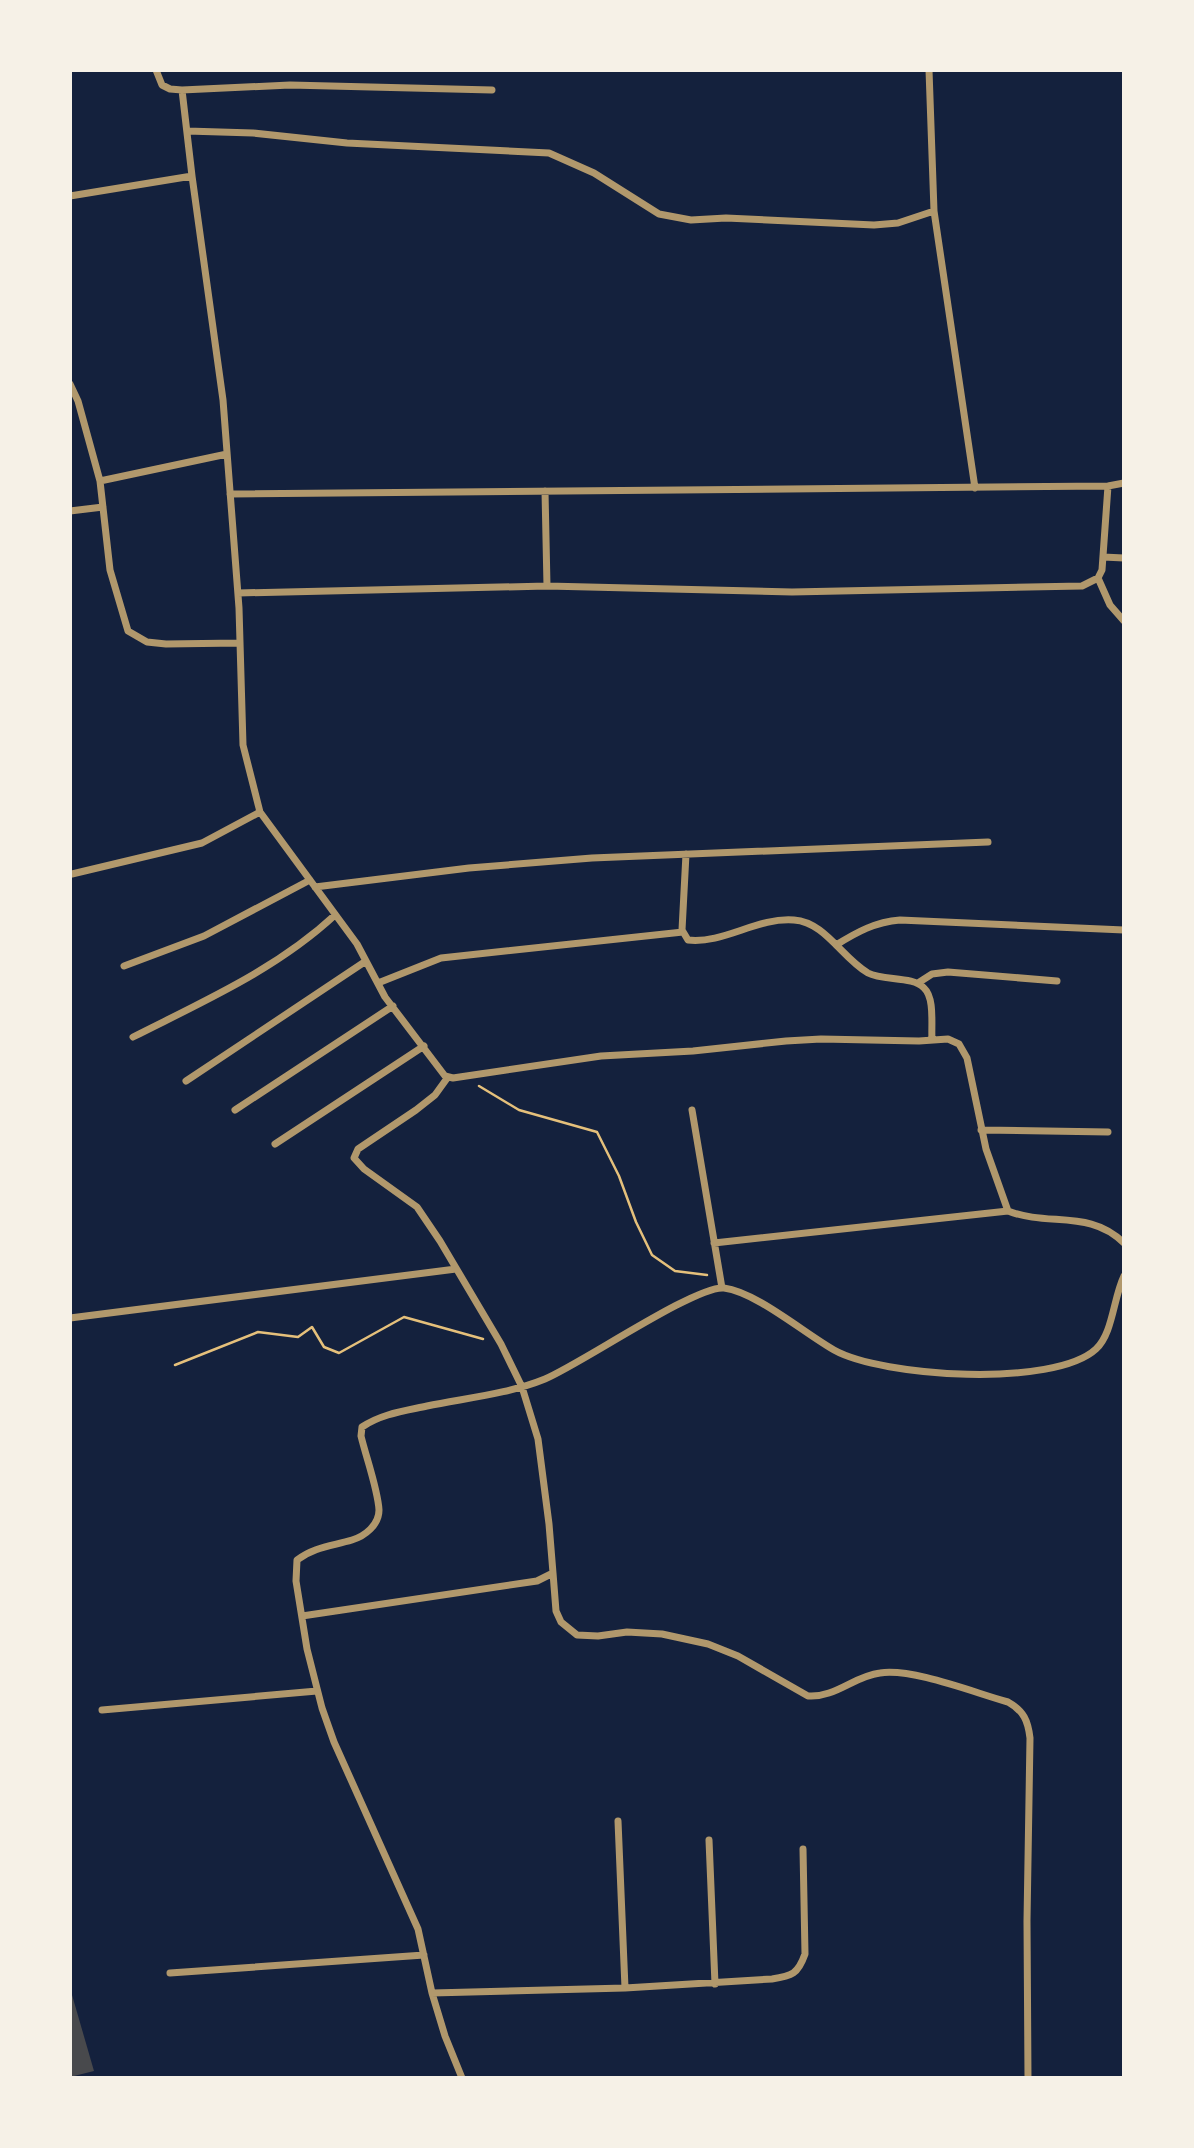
<svg xmlns="http://www.w3.org/2000/svg" width="1194" height="2148" font-family="'Alegreya Sans',sans-serif">
  <style>
    .building { fill: #48494c }
    .lines { fill: none; stroke-linecap: round; stroke-linejoin: round }
    .path { stroke: #e5c07b; stroke-width: 2.5 }
    .minor { stroke: #b1986c; stroke-width: 7 }
  </style>
  <rect width="100%" height="100%" fill="#14213d"/>
  <path class="building" d="M70 1988 94 2071 70 2077Z"/>
  <g class="lines">
    <path class="path" d="M479 1086 519 1110 597 1132 619 1176 636 1222 652 1255 675 1271 707 1275
      M175 1365 258 1332 298 1337 312 1327 324 1347 339 1353 404 1317 483 1339"/>
    <path class="minor" d="M156 70 162 85 170 89 182 90 192 176
      M929 70 934 211 975 488
      M182 90 290 85 492 90
      M187 131 253 133 347 143 549 153 594 173 659 214 691 220 726 218 874 225 898 223 934 211
      M70 196 192 176 223 400 239 608 243 745 260 812 357 944 385 997 445 1076 453 1078 601 1056 693 1051 786 1041 821 1039 919 1041 948 1039 959 1044 967 1058 986 1149 1008 1211C1049 1227 1090 1209 1124 1243
      M70 384 78 401 100 481 110 570 128 631 147 642 166 644 239 643
      M100 481 227 454
      M545 491 547 586
      M230 494 1108 486 1124 483
      M70 511 103 507
      M1103 557 1124 558
      M1098 578 1110 605 1124 621
      M238 593 547 586 792 592 1082 586 1098 578 1102 570 1108 486
      M686 854 682 930 688 940C724 944 757 917 794 920 825 922 842 958 868 973 883 981 913 976 924 988 935 998 931 1026 932 1040
      M72 874 202 843 260 812
      M315 887 469 868 592 858 988 842
      M836 945C857 932 875 922 900 920L1124 930
      M124 966 204 936 310 880
      M378 983 441 958 683 932
      M918 983 932 974 948 972 1057 981
      M133 1037C204 1001 277 969 335 915
      M186 1081 366 961
      M235 1110 393 1006
      M692 1110 722 1288
      M981 1130 1108 1132
      M275 1144 424 1046
      M714 1243 1008 1211
      M70 1318 456 1269
      M553 1573 556 1611 561 1622 577 1635 598 1636 627 1632 662 1634 708 1644 738 1656 808 1696C835 1698 854 1676 880 1673 913 1668 975 1693 1008 1702 1024 1711 1028 1721 1030 1738L1027 1921 1028 2078
      M302 1616 537 1581 553 1573 549 1524 538 1439 522 1387 501 1344 440 1241 417 1207 364 1169 354 1158 358 1149 416 1110 435 1095 448 1077
      M102 1710 317 1691
      M618 1821 625 1988 432 1993 418 1929 334 1742 322 1708 307 1649 296 1581 297 1560C314 1547 332 1546 352 1540 365 1536 379 1525 379 1510 378 1490 366 1457 361 1436L362 1427C381 1414 404 1411 427 1406 466 1398 508 1394 545 1379 581 1364 696 1285 724 1288 756 1292 804 1333 834 1350 882 1377 1054 1388 1096 1349 1113 1333 1113 1299 1124 1276
      M709 1840 715 1984
      M170 1973 424 1955
      M625 1988 772 1979C792 1976 798 1974 805 1954L803 1849
      M432 1993 445 2036 462 2078"/>
  </g>
  <rect width="1194" height="2148" fill="none" stroke="#f6f1e7" stroke-width="144"/>
</svg>
